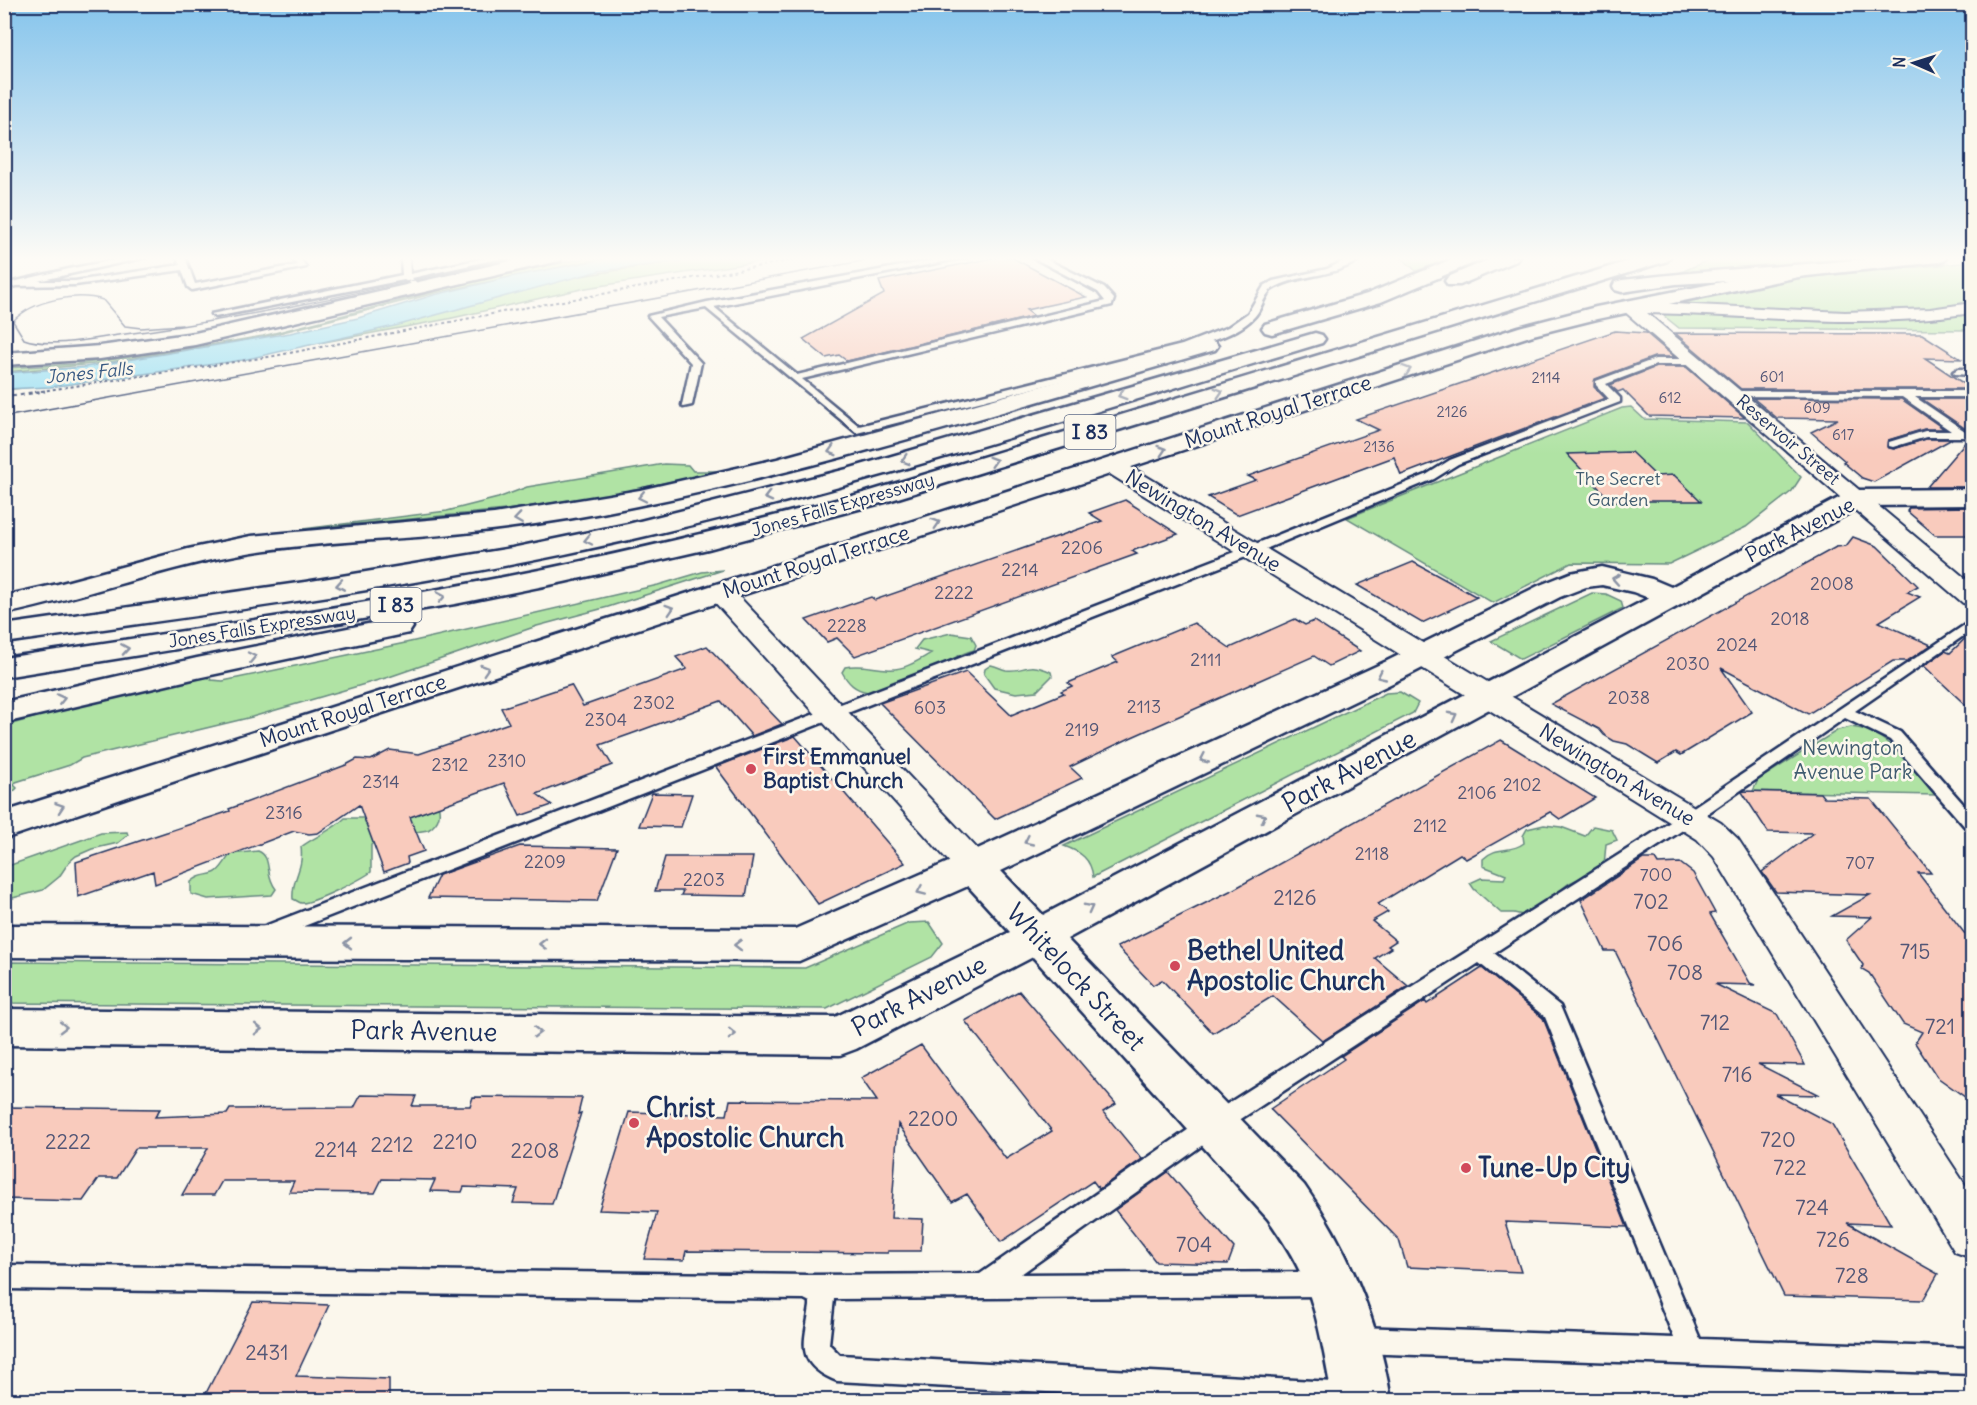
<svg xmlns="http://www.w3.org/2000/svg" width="1977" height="1405" font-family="Delius,sans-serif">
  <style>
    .green { fill: #b0e3a4; stroke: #668981; stroke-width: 1.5 }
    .water { fill: #92ddf3; stroke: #6297b7; stroke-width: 1.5 }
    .building { fill: #f9cbbd; stroke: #1b2f5e; stroke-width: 1.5 }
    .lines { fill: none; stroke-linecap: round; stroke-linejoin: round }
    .service-casing { stroke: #1b2f5e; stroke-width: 5 }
    .minor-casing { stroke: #1b2f5e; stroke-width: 4 }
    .tertiary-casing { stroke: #1b2f5e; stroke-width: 5 }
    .secondary-casing { stroke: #1b2f5e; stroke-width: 5 }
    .motorway-casing { stroke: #1b2f5e; stroke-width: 5 }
    .path-far1 { stroke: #1b2f5e; stroke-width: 2; stroke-dasharray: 3 3; stroke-linecap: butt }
    .path { stroke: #1b2f5e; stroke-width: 3; stroke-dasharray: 4 4; stroke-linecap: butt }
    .service { fill: #fbf7ec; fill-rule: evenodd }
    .minor { fill: #fbf7ec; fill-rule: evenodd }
    .tertiary { fill: #fbf7ec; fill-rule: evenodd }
    .secondary { fill: #fbf7ec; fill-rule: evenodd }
    .motorway { fill: #fbf7ec; fill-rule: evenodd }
    .tram { stroke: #1b2f5e; stroke-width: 1.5 }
    .oneway { stroke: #8b93a5 }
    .poi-dot { fill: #d1495b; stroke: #fbf7ec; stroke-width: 2 }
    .labels { text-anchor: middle; stroke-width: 5; stroke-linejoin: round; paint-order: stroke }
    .far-number-label { font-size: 15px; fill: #525676 }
    .far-water-label { font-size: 18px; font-style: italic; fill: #395a83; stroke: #fbf7ec }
    .far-street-label { font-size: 18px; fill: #1b2f5e; stroke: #fbf7ec }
    .far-park-label { font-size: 18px; fill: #405c70; stroke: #fbf7ec }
    .number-label { font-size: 18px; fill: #525676 }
    .shield { fill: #fbf7ec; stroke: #5e6b89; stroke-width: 1.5 }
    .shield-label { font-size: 20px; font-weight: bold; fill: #1b2f5e }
    .street-label { font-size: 21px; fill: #1b2f5e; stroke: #fbf7ec }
    .park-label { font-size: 21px; fill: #405c70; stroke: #fbf7ec }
    .poi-label { font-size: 21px; font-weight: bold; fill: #1b2f5e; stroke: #fbf7ec; text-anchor: start }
    .near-number-label { font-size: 21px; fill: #525676 }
    .near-street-label { font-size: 26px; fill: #1b2f5e; stroke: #fbf7ec }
    .near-poi-label { font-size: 26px; font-weight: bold; fill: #1b2f5e; stroke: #fbf7ec; text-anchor: start }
  </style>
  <rect width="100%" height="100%" fill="#fbf7ec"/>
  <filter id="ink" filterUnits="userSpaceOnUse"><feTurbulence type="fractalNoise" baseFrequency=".0167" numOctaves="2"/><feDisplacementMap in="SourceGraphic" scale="12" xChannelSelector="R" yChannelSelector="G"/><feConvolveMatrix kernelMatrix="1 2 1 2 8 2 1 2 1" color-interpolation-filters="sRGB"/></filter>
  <g filter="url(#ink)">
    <path class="green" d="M591 257H609L440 292 263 337 105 363 5 372V368L77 364 175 351 263 336 491 277Z
      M703 257H789L586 288 448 319 303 346 102 380 5 390V386L71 380 555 280Z
      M1401 257H1453L1416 271Z
      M1715 257H1868L1679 273Z
      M1972 262V330L1679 328 1664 316 1675 303 1711 293 1778 280Z
      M1631 407 1644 419 1748 422 1801 477 1792 491 1746 527 1669 564 1571 563 1493 603 1347 518 1622 408Z
      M664 464 688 465 693 471H722L611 494 506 510 303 529 447 511 498 498 527 487Z
      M723 570 608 607 537 626 389 677 252 717 82 758 70 765 16 782 14 785 17 788 12 793 5 796V726L88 702 208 674 211 680 223 681 410 642 658 585 702 572Z
      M1592 593 1606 594 1621 601 1623 608 1521 659 1491 641Z
      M951 633 971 636 976 645 974 650C960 653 949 662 936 668 914 677 891 685 868 692 855 690 848 683 842 672L845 667C860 664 872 668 887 669 902 671 918 661 931 653L915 649 922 640Z
      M991 665C997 666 1001 669 1006 670 1024 673 1025 660 1051 672L1052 676 1037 691 1016 693 994 688 984 674 985 669Z
      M1400 692 1418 703 1413 713 1093 877C1091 859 1081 852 1064 846L1386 693Z
      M1851 727C1889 730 1912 769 1935 795L1753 791 1758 780 1838 730Z
      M437 799C441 812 441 822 428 830L379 838 371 845V872C362 879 312 904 301 903 298 902 296 900 293 899 291 878 304 871 301 847 315 836 332 831 345 818H365Z
      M1544 825 1561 827 1585 836 1593 826 1612 830 1617 840 1606 844 1604 866C1590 878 1570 877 1559 893L1563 904 1559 913 1541 919 1514 913H1501L1474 889 1470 883 1481 878 1504 879 1506 875 1483 866V859C1497 845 1510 854 1524 843L1523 836 1527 829Z
      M127 832 128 835 118 843 92 849 76 856 69 862 59 877 43 890 5 900V867L101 833Z
      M258 851C273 857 264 875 276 889L272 895 208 899 191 894V882C199 875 204 876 214 873 221 871 225 860 231 854Z
      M929 922 943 943 932 957 827 1009 5 1003V962L805 968 909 923Z"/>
    <path class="water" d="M615 257H719L599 271 399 325 243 360 50 387 5 389V373L85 367 290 333 358 318 434 295 514 276Z"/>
    <path class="building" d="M998 257H1011L1086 297 1026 310 1034 316 847 361 839 355 826 358 803 339 884 294 879 281Z
      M1615 331 1646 333 1674 357H1654L1595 379 1594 387 1605 398 1401 475 1394 457 1237 515 1208 497 1256 480 1248 476 1379 430 1356 419Z
      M1675 333 1922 334 1961 359 1925 358 1972 389H1741Z
      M1656 367H1686L1745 418 1649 416 1623 390 1618 392 1610 385Z
      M1753 398 1901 399 1944 429H1924L1888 440 1887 447 1894 449 1926 439H1952L1874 482 1862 478 1843 462 1845 461 1811 432 1838 419 1777 418Z
      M1922 399H1972V428L1966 429Z
      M1968 439H1972V487H1927Z
      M1631 452 1656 476 1674 475 1701 501H1611L1567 454Z
      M1125 500 1178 534 1132 551 1137 554 855 656 837 638 827 642 806 620 871 597 875 600 1102 521 1089 513Z
      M1972 507V535H1935L1907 511 1909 508Z
      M1853 537 1877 546 1918 586 1907 592 1920 597 1879 622 1931 645 1907 661H1893L1808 714 1721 668 1752 712 1681 755 1676 752 1658 763 1627 744 1614 741 1604 735 1599 729 1551 704 1836 547 1846 546Z
      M1413 562 1477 597 1422 623 1357 585Z
      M1295 619 1305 625 1314 621 1360 651 1329 666 1314 656 1132 737 1070 767 1082 778 995 819 880 703 966 672 1011 715 1064 693 1061 691 1072 686 1068 683 1118 662 1112 657 1194 623 1230 648Z
      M1972 632V711L1924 666 1945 651 1950 653Z
      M707 646 782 724 752 736 721 701 631 734 600 745 612 765 537 794 552 805 520 816 504 783 410 817 424 851 407 857 408 863 384 872 359 805 318 833 309 834 294 831 155 884 153 871 78 897 76 862 230 811 229 809 346 765 357 759 371 760 390 750 419 754 509 723 501 708 571 685 583 706 687 669 676 657Z
      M795 736 905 863 818 904 716 767Z
      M1501 740 1595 798 1560 819 1550 812 1466 859 1460 854 1378 904 1388 912 1372 921 1396 941 1388 946 1391 948 1375 958 1408 986 1323 1041 1273 996 1213 1033 1162 980 1153 985 1117 947 1234 889Z
      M1744 791 1820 793 1824 798 1871 799 1931 873H1918L1972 943V1102L1937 1077 1915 1043 1922 1032 1903 1024 1869 973 1862 969 1863 965 1846 940 1872 917 1832 916 1870 895 1776 892 1762 872 1813 833 1768 832 1742 792Z
      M652 793 692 794 681 827 639 826Z
      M520 846 617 848 597 901 428 898 439 875Z
      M665 857H753L746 896 681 895 683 891H655Z
      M1643 859H1655L1658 864 1680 863 1693 873 1715 913 1710 914 1750 983 1755 985 1715 984 1777 1014 1805 1065 1758 1064 1819 1095 1775 1094 1832 1124 1891 1225 1847 1223 1938 1274 1923 1300 1784 1296 1615 951H1605L1581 900Z
      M1482 968 1543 1018 1627 1227 1505 1222 1521 1272 1407 1267 1399 1240 1270 1109 1344 1059 1341 1056 1425 1001 1427 1004Z
      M1019 991 1116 1104 1103 1112 1142 1159 1099 1189 1093 1181 1001 1242 967 1194 952 1202 898 1124 891 1218 923 1219 921 1251H888V1253L686 1251 684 1260 644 1259 657 1212 599 1210 629 1112 727 1115 730 1100 877 1101 861 1078 921 1045 1006 1159 1052 1131 965 1021Z
      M361 1095 416 1096 412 1106H470L473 1097 582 1098 578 1114 581 1113 552 1204 513 1203 518 1189 464 1187 462 1192 430 1191 435 1180 382 1179 375 1193 289 1192 294 1181H222L214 1195H182L208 1148H136L117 1178H99L83 1201 4 1199V1107L160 1109 155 1117 227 1114 230 1109 354 1108Z
      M1168 1172 1234 1248 1228 1264 1156 1262 1115 1210Z
      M253 1302 329 1305 296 1376 389 1379V1401H202Z"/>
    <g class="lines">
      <g class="service-casing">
        <path id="service" d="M130 257H147L38 281H75L180 265 177 257H185L195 284 297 265 291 257H299L306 267 192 290 188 287 182 270 75 285 17 286 4 289V284L73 268Z
          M401 257H409L410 274 490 257H506L412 278 417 283 413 285 404 280 215 317 211 314 402 275Z
          M950 257H967L714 307 797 375 1105 301 1098 292 1032 257H1042L1104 288 1114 299 1112 305 802 379 859 426 1182 345 1228 327 1248 313 1264 286 1273 281 1327 269 1352 257H1363C1336 278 1303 273 1276 287 1264 292 1263 307 1255 316 1239 334 1210 341 1188 349L857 433 706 308 658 317 701 363 692 405 683 407 682 405 691 363 648 316 707 302Z
          M1655 359H1695L1700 362 1695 365H1656L1606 384 1620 398V402L1458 464 1434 479 1256 553 271 939 264 941 257 939 255 934 257 929 1248 547 1426 475 1450 460 1609 399 1596 385V381Z
          M1958 369H1972V375L1955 374 1953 372Z
          M1733 391H1972V397H1915L1965 431H1972V437H1926L1893 447 1889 446V442L1925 431H1951L1902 397 1729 396 1728 394Z
          M1972 620V630L1855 711 1900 732 1972 814V830L1966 828 1890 740 1845 718 1695 822 1494 953 1560 1006 1700 1339 1972 1348V1374L1358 1353 1349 1349 1345 1340 1349 1331 1358 1327 1674 1338 1545 1017 1479 963 1221 1132 1021 1274 1325 1272 1334 1275 1337 1284 1334 1293 1325 1296 834 1299 829 1344 840 1355 1352 1383 1361 1387 1365 1396 1363 1400H1197L837 1381C793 1363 805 1343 810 1306V1302L804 1299 4 1289V1265L807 1275 980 1274 1205 1118 1683 814Z"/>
      </g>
      <g class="minor-casing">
        <path id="minor" d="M1630 302 1845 312 1930 309 1972 303V313C1860 330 1759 315 1647 313L1972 584V605L1963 603 1624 311 1621 307 1624 303Z
          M1113 459 1121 461 1721 823 1738 839 1972 1195V1258L1955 1252 1714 857 1697 839 1105 471 1102 466 1105 461Z
          M721 585 730 587 986 858 992 867 986 876 974 880 962 876 712 599 708 593 712 587Z"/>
      </g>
      <g class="tertiary-casing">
        <path id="tertiary" d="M1797 267 1803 268 1806 272 1803 276 1597 319 1533 335 130 796 4 839V812L1519 327 1596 307Z
          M1972 489V505L1862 506 1067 939 1304 1185C1349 1249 1379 1323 1391 1400H1333C1325 1361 1320 1321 1305 1283 1296 1260 1282 1239 1268 1219L1033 957 856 1049 840 1055 4 1045V1009L835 1017 1010 932 968 886 799 961 4 957V925L795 929 960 857 1387 661 1540 585 1570 573 1602 567 1652 579 1671 587 1848 493 1857 490ZM1602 585 1633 592 1649 598 1043 915 1001 871 1409 675 1560 597 1586 587Z"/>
      </g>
      <g class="secondary-casing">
        <path id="secondary" d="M528 257H563L560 261 554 262 195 345 100 359 4 365V353L100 346 195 333Z"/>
      </g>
      <g class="motorway-casing">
        <path id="motorway" d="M1457 257H1481L1478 261 1381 302 1272 334 1265 332 1262 328 1265 324 1367 294Z
          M1495 257H1519L1516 261 1460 285H1448L1445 281 1448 277Z
          M1642 257H1670L1667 261 885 502 708 549 564 582 455 604 4 677V658C176 632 348 608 519 574 636 551 752 522 867 492Z
          M1887 257H1947L1944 261 1938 262 1797 277 1676 284 1622 292 1615 290 1613 286 1615 282 1622 280C1710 269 1799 266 1887 257Z
          M1315 333 1322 335 1325 339 1322 343C1092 412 863 487 629 540 423 587 213 613 4 643V625L305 582 512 548 628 524 847 469Z
          M1208 340 1215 342 1218 346 1215 350C1023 405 832 466 637 506 580 518 522 527 464 533 394 540 323 541 253 552 169 565 88 597 4 614V596L58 584 188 549 251 536 494 514 640 490 777 459Z
          M398 618 409 621 413 627 409 633 197 678 4 723V702L197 658Z"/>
      </g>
      <path class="path-far1" d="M35 392 274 356 523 308 811 257"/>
      <path class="path" d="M4 397 45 391"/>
      <use href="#service" class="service"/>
      <use href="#minor" class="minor"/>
      <use href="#tertiary" class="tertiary"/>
      <use href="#secondary" class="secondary"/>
      <use href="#motorway" class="motorway"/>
      <path class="tram" d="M182 325 141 328 125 326 103 300C76 292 33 300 13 321L24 339C48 348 92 339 118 335 253 318 384 287 516 257
        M4 417 884 257"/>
    </g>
    <defs><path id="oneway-chevron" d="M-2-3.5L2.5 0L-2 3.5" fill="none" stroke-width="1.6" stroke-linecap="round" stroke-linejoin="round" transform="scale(1.5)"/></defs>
    <g class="oneway">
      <use href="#oneway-chevron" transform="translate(1407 370) rotate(-18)"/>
      <use href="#oneway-chevron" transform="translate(1219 392) rotate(-17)"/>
      <use href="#oneway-chevron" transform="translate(1122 395) rotate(163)"/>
      <use href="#oneway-chevron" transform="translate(1162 450) rotate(-18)"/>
      <use href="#oneway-chevron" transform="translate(832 451) rotate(164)"/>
      <use href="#oneway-chevron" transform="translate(905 460) rotate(163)"/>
      <use href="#oneway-chevron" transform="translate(993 461) rotate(-17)"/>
      <use href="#oneway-chevron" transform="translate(642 497) rotate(168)"/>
      <use href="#oneway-chevron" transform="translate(768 497) rotate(166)"/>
      <use href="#oneway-chevron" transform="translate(518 519) rotate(172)"/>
      <use href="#oneway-chevron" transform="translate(936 523) rotate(-18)"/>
      <use href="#oneway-chevron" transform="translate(588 540) rotate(168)"/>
      <use href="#oneway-chevron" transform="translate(1616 579) rotate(-170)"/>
      <use href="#oneway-chevron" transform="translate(340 585) rotate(170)"/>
      <use href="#oneway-chevron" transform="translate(441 597) rotate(-10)"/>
      <use href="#oneway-chevron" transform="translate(670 609) rotate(-18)"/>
      <use href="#oneway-chevron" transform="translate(125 649) rotate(-9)"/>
      <use href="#oneway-chevron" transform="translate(252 657) rotate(-12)"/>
      <use href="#oneway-chevron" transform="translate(485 669) rotate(-18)"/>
      <use href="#oneway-chevron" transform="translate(1381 676) rotate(155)"/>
      <use href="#oneway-chevron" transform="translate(61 699) rotate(-13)"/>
      <use href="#oneway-chevron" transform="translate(1453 716) rotate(-28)"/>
      <use href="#oneway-chevron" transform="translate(1204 759) rotate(155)"/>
      <use href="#oneway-chevron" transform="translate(60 807) rotate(-19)"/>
      <use href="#oneway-chevron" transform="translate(1262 817) rotate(-28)"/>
      <use href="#oneway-chevron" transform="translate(1028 841) rotate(155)"/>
      <use href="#oneway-chevron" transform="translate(921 891) rotate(156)"/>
      <use href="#oneway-chevron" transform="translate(1089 908) rotate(-28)"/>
      <use href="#oneway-chevron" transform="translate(348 943) rotate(-180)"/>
      <use href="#oneway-chevron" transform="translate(543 944) rotate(-180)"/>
      <use href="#oneway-chevron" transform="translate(738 945) rotate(-180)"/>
      <use href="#oneway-chevron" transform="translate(63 1027) rotate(1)"/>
      <use href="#oneway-chevron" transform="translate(258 1029) rotate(1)"/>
      <use href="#oneway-chevron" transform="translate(537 1032) rotate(1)"/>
      <use href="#oneway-chevron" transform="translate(732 1034) rotate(1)"/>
    </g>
  </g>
  <linearGradient id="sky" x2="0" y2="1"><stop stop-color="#85c4ec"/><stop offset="0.57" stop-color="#fdfbf6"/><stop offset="1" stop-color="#fdfbf6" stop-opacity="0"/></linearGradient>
  <rect width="1977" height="454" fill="url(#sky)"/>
  <g class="poi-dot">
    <circle cx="751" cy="769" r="6"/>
    <circle cx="1175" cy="966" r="6"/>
    <circle cx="634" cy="1123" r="6"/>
    <circle cx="1466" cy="1168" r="6"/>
  </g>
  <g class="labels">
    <g class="far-number-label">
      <text x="1772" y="382">601</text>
      <text x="1546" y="383">2114</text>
      <text x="1670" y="403">612</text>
      <text x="1817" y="413">609</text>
      <text x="1452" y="417">2126</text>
      <text x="1843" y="440">617</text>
      <text x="1379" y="452">2136</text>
    </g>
    <g class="far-water-label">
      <text transform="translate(89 373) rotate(-6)" y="6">Jones Falls</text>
    </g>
    <g class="far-street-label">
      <text transform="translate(1788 440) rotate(40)" y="6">Reservoir Street</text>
      <text transform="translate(843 505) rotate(-16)" y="6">Jones Falls Expressway</text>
      <text transform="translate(262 627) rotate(-9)" y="6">Jones Falls Expressway</text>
    </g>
    <g class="far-park-label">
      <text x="1618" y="485">The Secret<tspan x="1618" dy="21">Garden</tspan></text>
    </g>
    <g class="number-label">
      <text x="1082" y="554">2206</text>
      <text x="1020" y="576">2214</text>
      <text x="1832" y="590">2008</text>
      <text x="954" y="599">2222</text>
      <text x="1790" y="625">2018</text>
      <text x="847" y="632">2228</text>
      <text x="1737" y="651">2024</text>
      <text x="1206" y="666">2111</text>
      <text x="1688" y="670">2030</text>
      <text x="1629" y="704">2038</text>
      <text x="654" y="709">2302</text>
      <text x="1144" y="713">2113</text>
      <text x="930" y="714">603</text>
      <text x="606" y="726">2304</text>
      <text x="1082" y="736">2119</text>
      <text x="507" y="767">2310</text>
      <text x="450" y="771">2312</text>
      <text x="381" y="788">2314</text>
      <text x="1522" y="791">2102</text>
      <text x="1477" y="799">2106</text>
      <text x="284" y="819">2316</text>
      <text x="1430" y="832">2112</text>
      <text x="1372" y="860">2118</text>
      <text x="545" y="868">2209</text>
      <text x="1860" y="869">707</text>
      <text x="1656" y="881">700</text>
      <text x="704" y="886">2203</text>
    </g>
    <g class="shield">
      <rect x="1064.5" y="415" width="51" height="34" rx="4.5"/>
      <rect x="370.5" y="588" width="51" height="34" rx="4.5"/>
    </g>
    <g class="shield-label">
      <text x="1090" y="439">I 83</text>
      <text x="396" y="612">I 83</text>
    </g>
    <g class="street-label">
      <text transform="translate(1278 412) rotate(-18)" y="7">Mount Royal Terrace</text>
      <text transform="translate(1203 521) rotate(31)" y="7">Newington Avenue</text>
      <text transform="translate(1800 530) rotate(-27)" y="7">Park Avenue</text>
      <text transform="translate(816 562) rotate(-18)" y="7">Mount Royal Terrace</text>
      <text transform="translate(353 711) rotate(-18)" y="7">Mount Royal Terrace</text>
      <text transform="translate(1617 775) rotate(31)" y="7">Newington Avenue</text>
    </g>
    <g class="park-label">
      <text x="1853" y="755">Newington<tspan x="1853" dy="24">Avenue Park</tspan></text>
    </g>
    <g class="poi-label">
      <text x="763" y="764">First Emmanuel<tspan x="763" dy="24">Baptist Church</tspan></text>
    </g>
    <g class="near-number-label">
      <text x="1295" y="905">2126</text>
      <text x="1651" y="909">702</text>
      <text x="1665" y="951">706</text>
      <text x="1915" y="959">715</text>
      <text x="1685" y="980">708</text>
      <text x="1715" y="1030">712</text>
      <text x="1940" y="1034">721</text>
      <text x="1737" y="1082">716</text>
      <text x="933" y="1126">2200</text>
      <text x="1778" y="1147">720</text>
      <text x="68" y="1149">2222</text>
      <text x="455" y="1149">2210</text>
      <text x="392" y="1152">2212</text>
      <text x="336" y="1157">2214</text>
      <text x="535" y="1158">2208</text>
      <text x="1790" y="1175">722</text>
      <text x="1812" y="1215">724</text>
      <text x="1833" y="1247">726</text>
      <text x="1194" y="1252">704</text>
      <text x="1852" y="1283">728</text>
      <text x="267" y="1360">2431</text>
    </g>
    <g class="near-street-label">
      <text transform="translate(1349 771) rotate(-28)" y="9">Park Avenue</text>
      <text transform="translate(1076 977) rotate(47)" y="9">Whitelock Street</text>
      <text transform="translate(919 996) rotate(-27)" y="9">Park Avenue</text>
      <text transform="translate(424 1031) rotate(1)" y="9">Park Avenue</text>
    </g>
    <g class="near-poi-label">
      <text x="1187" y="960">Bethel United<tspan x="1187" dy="30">Apostolic Church</tspan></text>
      <text x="646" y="1117">Christ<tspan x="646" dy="30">Apostolic Church</tspan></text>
      <text x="1478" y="1177">Tune-Up City</text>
    </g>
  </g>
  <rect width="1977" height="1405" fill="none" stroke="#fbf7ec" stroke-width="24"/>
  <rect x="12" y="12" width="1953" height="1381" fill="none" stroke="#1b2f5e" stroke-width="2" filter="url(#ink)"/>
  <g transform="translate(1914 63) rotate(273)" stroke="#fbf7ec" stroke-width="4.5" paint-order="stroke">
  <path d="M0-4.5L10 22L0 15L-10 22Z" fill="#1b2f5e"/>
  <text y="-9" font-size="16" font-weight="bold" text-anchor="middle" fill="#1b2f5e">N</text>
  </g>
</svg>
